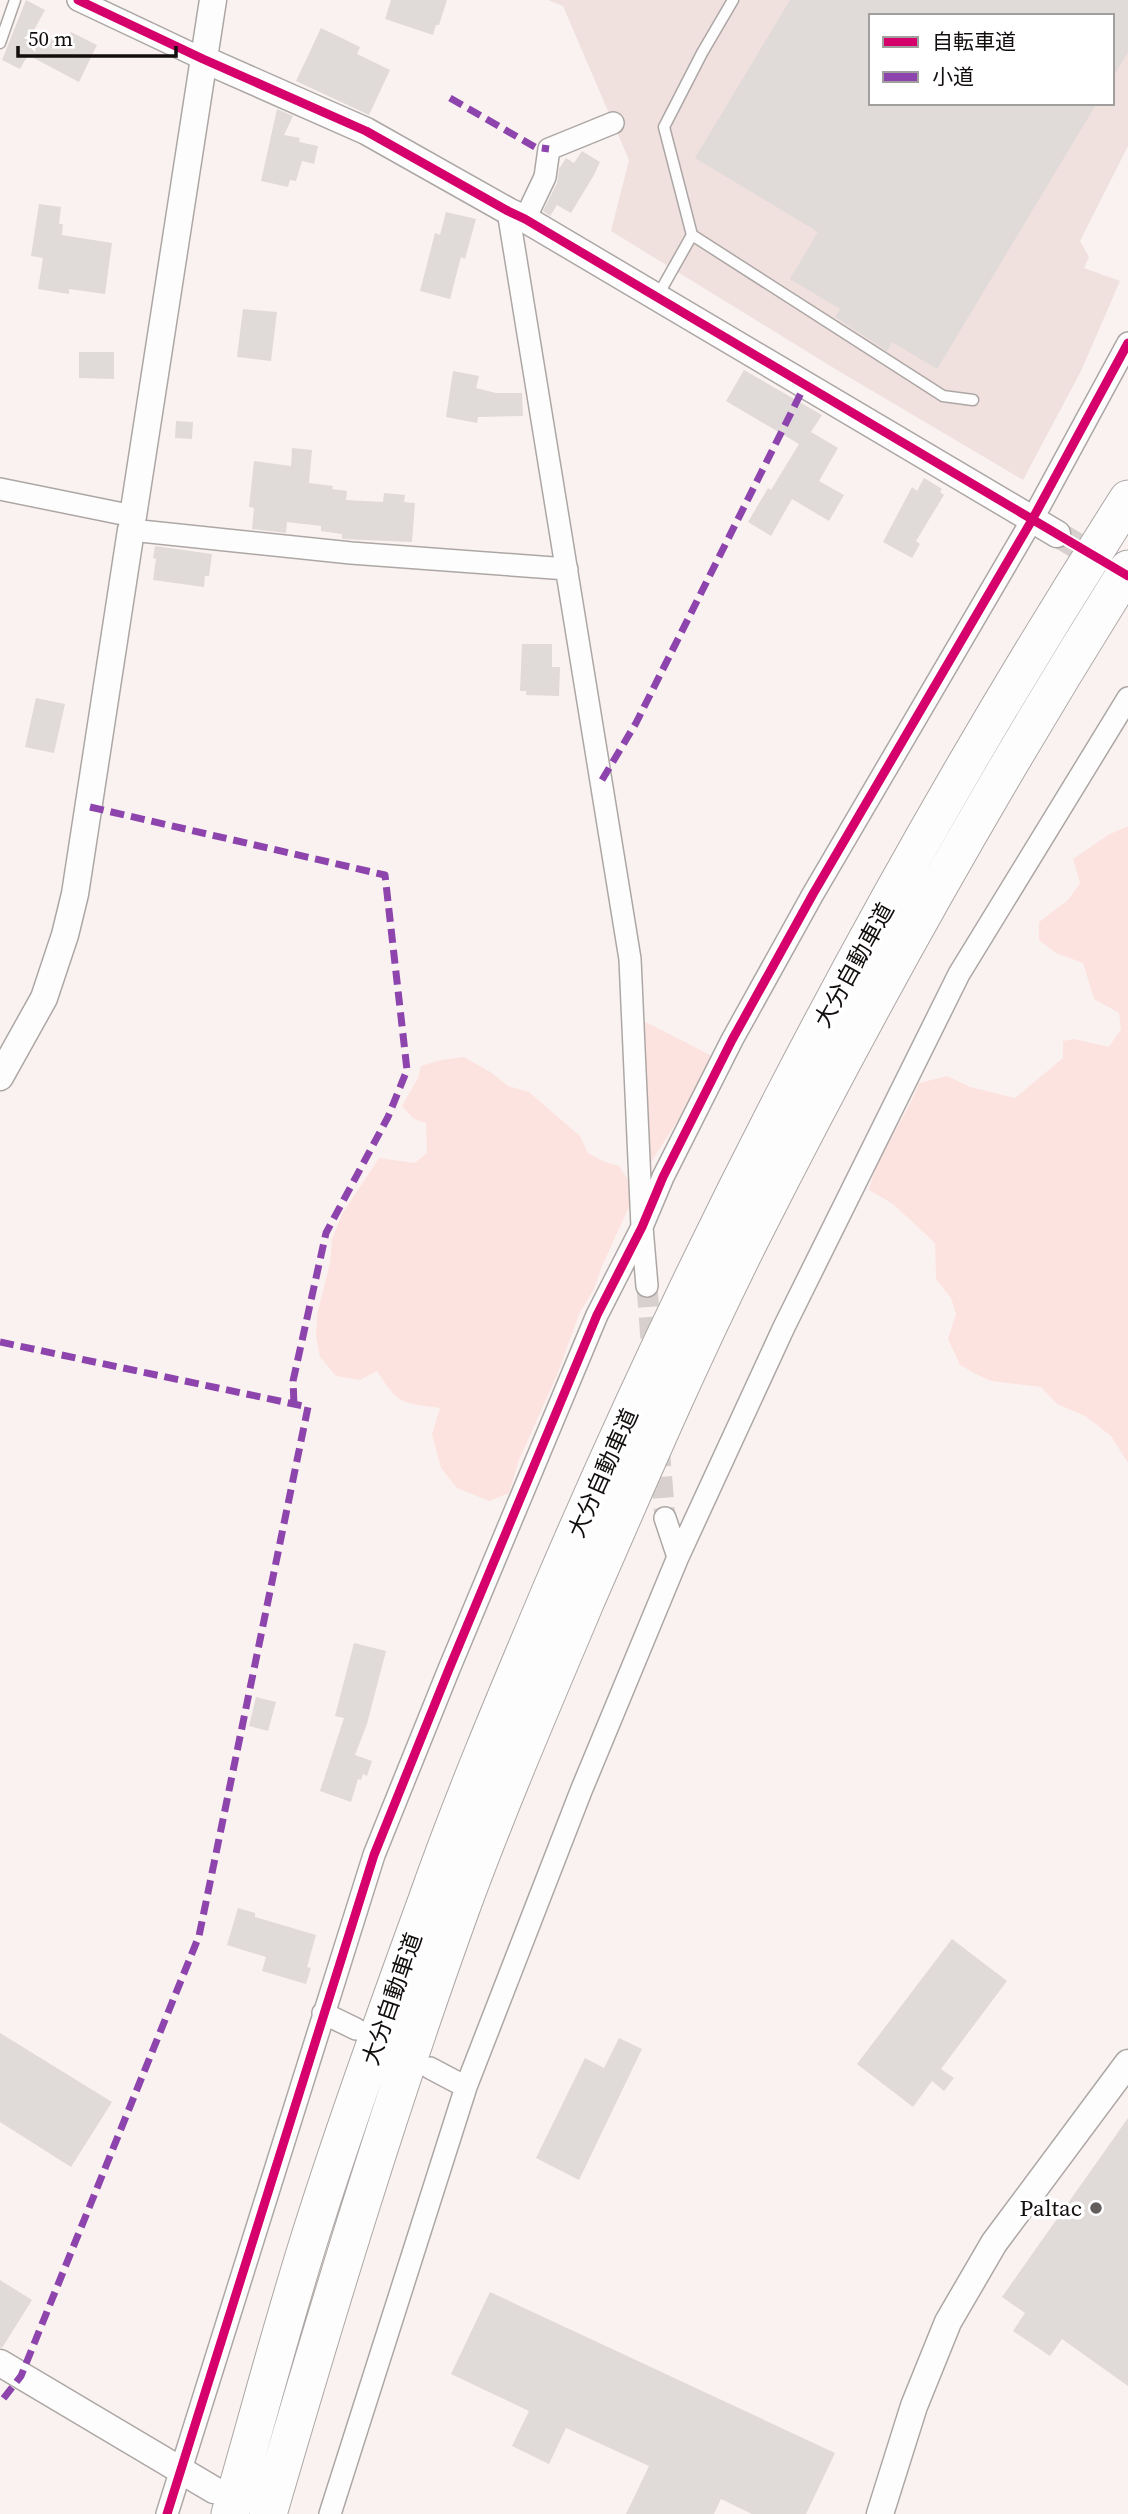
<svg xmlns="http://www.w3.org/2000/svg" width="1128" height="2514" font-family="'Source Serif 4','Noto Sans JP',serif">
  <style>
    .built { fill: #f0e0de; fill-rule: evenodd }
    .green { fill: #fde3df }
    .building { fill: #e0dad8 }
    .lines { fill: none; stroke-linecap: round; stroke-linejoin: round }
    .minor-tunnel { stroke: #d7d0ce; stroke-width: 21; stroke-dasharray: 21 10; stroke-linecap: butt }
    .tertiary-tunnel { stroke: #d7d0ce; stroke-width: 26; stroke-dasharray: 26 13; stroke-linecap: butt }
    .service-casing { stroke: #aca7a5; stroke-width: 13 }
    .minor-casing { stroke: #aca7a5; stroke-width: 24 }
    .tertiary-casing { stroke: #aca7a5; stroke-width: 29 }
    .motorway-casing { stroke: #aca7a5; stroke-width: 39 }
    .service { stroke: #fefdfd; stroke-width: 10 }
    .minor { stroke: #fefdfd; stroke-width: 21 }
    .tertiary { stroke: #fefdfd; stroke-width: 26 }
    .motorway { stroke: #fefdfd; stroke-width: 37 }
    .quiet { stroke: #8e44ad; stroke-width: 7; stroke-dasharray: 14 7; stroke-linecap: butt }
    .cycleway-casing { stroke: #fff; stroke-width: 13 }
    .cycleway { stroke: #d6006c; stroke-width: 9 }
    .poi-dot { fill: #635e5c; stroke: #fff; stroke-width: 2.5 }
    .labels { text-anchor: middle; stroke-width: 7; stroke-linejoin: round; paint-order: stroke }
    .street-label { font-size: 23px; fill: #120e0d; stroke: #fff }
    .poi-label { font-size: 23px; fill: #120e0d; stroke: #fff; text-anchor: end }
  </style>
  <rect width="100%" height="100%" fill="#faf2f0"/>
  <path class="built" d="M548 0H1128V146L1080 241 1089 257 1084 268 1120 281 1081 371 1023 480 837 370 611 231 629 160 563 6ZM871 16H1112V103H871Z"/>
  <path class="green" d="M1128 826V1463L1111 1436 1085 1416 1057 1404 1041 1387 991 1381 976 1374 960 1365 948 1339 956 1314 951 1298 936 1279 935 1243 893 1204 869 1190C878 1152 905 1120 919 1083L947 1076 970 1087 1015 1098 1063 1058V1041L1074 1039 1109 1047 1121 1029 1119 1013 1094 999 1083 963 1056 953 1039 940V922L1068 900 1080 883 1073 859 1108 835Z
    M642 1020 712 1056 678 1120 648 1167Z
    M464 1057 492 1073 508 1086 529 1092 580 1136 588 1153 605 1162 619 1166 631 1184 629 1207 602 1266 594 1289 580 1312 557 1375 519 1460 509 1493 489 1501 457 1488 441 1468 432 1434 440 1408C401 1403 398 1404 377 1371L360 1380 336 1376 320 1357 316 1336 317 1315 330 1263 332 1239 342 1214 379 1158 415 1163 427 1153 426 1123 414 1119 402 1106 418 1078 421 1066 441 1060Z"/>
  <path class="building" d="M26 0 45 10 34 30 65 45 71 32 97 45 79 82 28 55 20 69 2 60Z
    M391 0H447L439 25H436L433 35 385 19Z
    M790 0H1128V52L1112 79V16H871V103H1097L937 369 892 342 887 351 835 317 840 309 790 279 818 232 695 158Z
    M321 28 360 47 357 54 390 70 369 115 296 81Z
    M277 109 293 116 284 135 300 138 299 142 318 146 314 164 302 161 296 181 290 180 288 187 261 181Z
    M582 151 600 162 594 175 571 213 557 205 550 216 543 211 557 183 559 169 566 158 574 163Z
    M39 204 61 207 59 224H63L62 235 112 243 105 294 69 289V294L38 289 43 258 31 256Z
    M446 212 476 219 465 259 461 257 450 299 420 291 435 233 440 235Z
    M243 309 277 312 271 361 237 357Z
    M79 352H114V379L79 378Z
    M744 370 822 415 811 432 838 448 819 481 844 495 829 521 792 499 771 536 748 522 768 488 771 490 799 444 726 401Z
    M453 371 479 376 476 388 496 393H522L523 416 478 417 477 423 446 417Z
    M176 421 193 422 192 439 175 438Z
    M292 448 312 450 309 483 333 486 332 489 347 491 346 500 383 502 384 493 405 495 404 502 415 503 412 542 342 539V534L321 531V526L287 522 286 533 252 529 254 508 249 507 254 461 291 466Z
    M924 478 942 489 940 492 944 495 916 541 920 544 912 558 883 542 912 487 917 491Z
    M155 546 212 554 209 576H205L204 587 153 580 156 559 153 558Z
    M522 644H552V667H560L559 696 526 695V691H520Z
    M36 698 65 704 54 753 25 747Z
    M354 1643 386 1651 367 1724 355 1755 372 1761 367 1776 363 1774 361 1780 358 1779 351 1802 320 1791 344 1718 335 1716Z
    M256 1697 276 1702 268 1731 249 1726Z
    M238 1908 255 1913V1917L316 1935 307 1967 311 1968 306 1984 262 1971 266 1957 227 1945Z
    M952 1939 1007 1981 941 2069 954 2078 944 2091 932 2081 913 2107 857 2064Z
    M0 2033 112 2102 71 2167 0 2122Z
    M619 2038 642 2049 579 2180 536 2158 585 2058 604 2068Z
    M1128 2118V2386L1062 2339 1050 2356 1013 2331 1025 2313 1002 2297Z
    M0 2280 32 2300 2 2348 0 2347Z
    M490 2292 835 2453 806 2514H752L721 2499 714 2514H626L649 2466 566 2428 549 2464 512 2446 529 2411 451 2374Z"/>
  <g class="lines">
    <path class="minor-tunnel" d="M647 1286 652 1354
      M659 1446 665 1518"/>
    <path class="tertiary-tunnel" d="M1057 534 1108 564"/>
    <g class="service-casing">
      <path id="service" d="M0 43 15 0
        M692 235 943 396 973 400
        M657 297 692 235 664 127 702 53 733 0"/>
    </g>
    <g class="minor-casing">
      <path id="minor" d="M78 0 203 59
        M508 211 630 959 642 1227 647 1286
        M525 219 545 177 549 149 613 123
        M0 489 133 516 131 530 351 553 567 569
        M665 1518 678 1557
        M323 2013 356 2029
        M430 2068 466 2087
        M167 2514 374 1855 449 1669 597 1315 642 1227 663 1177 732 1040 813 894 1032 520 1128 343
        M330 2514 466 2087 581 1791 678 1557 784 1327 959 974 1128 698"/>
    </g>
    <g class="tertiary-casing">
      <path id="tertiary" d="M203 59 366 131 508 211 525 219 1057 534
        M133 516 213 0
        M0 1077 44 998 65 935 75 894 131 530
        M0 2363 214 2490
        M880 2514 914 2406 948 2322 994 2243 1128 2063"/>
    </g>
    <g class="motorway-casing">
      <path id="motorway" d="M230 2514C259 2414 285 2313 317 2215 351 2109 389 2004 427 1900 464 1795 508 1692 551 1590 713 1211 906 846 1128 499
        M268 2514C327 2312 388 2110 460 1911 498 1807 542 1705 585 1603 639 1479 693 1353 754 1232 868 1006 993 784 1128 569"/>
    </g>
    <use href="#service" class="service"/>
    <use href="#minor" class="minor"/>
    <use href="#tertiary" class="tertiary"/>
    <use href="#motorway" class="motorway"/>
    <path class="quiet" d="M450 98 535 147 549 149
      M602 780 636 723 805 385
      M90 807 385 875 407 1070 388 1117 326 1233 293 1381 294 1404
      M0 1342 308 1407 199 1936 21 2376 0 2403"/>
    <g class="cycleway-casing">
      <path id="cycleway" d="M78 0 203 59 366 131 508 211 525 219 1128 576
        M167 2514 374 1855 449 1669 597 1315 642 1227 663 1177 732 1040 813 894 1032 520 1128 343"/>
    </g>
    <use href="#cycleway" class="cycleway"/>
  </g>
  <circle class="poi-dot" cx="1096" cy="2208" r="7"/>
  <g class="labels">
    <g class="street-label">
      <text transform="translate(854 965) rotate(-61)" y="8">大分自動車道</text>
      <text transform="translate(603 1473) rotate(-66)" y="8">大分自動車道</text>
      <text transform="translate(392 1999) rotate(-71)" y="8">大分自動車道</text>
    </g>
    <g class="poi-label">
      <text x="1082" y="2216">Paltac</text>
    </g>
  </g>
  <rect x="869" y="14" width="245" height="91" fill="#ffffff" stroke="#a09f9e" stroke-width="2"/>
  <rect x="883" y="37" width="35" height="10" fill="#d6006c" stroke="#a09f9e" stroke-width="2"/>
  <text x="932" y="49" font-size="21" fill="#120e0d">自転車道</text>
  <rect x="883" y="72" width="35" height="10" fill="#8e44ad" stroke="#a09f9e" stroke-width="2"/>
  <text x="932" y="84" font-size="21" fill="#120e0d">小道</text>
  <path d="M18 46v10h158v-10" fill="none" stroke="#120e0d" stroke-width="3.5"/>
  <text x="28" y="46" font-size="21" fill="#120e0d" stroke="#ffffff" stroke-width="5" paint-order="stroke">50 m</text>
</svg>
